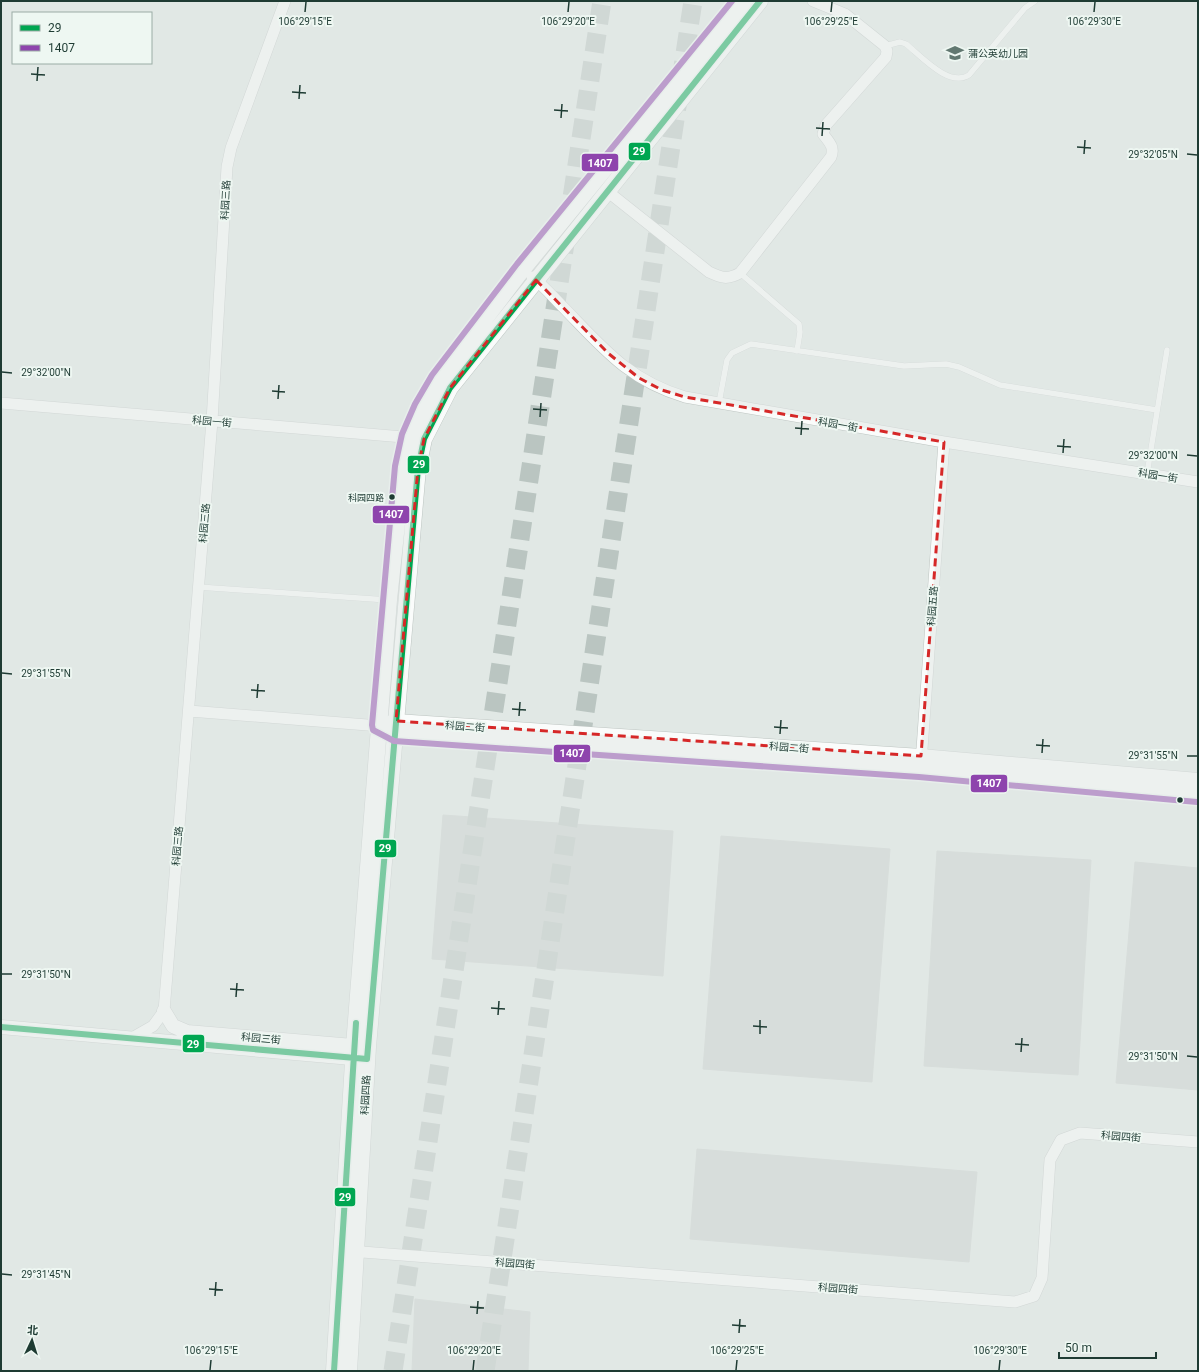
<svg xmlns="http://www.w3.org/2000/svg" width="1199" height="1372" font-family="Roboto,'Noto Sans SC',sans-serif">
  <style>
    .building { fill: #cbd1ce; stroke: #cad1ce }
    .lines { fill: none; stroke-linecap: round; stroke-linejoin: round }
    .trunk-tunnel { stroke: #bac5c1; stroke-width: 19; stroke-dasharray: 19 10; stroke-linecap: butt }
    .service-casing { stroke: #bec5c2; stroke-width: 6 }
    .minor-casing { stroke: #bec5c2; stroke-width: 12 }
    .tertiary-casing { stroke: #bec5c2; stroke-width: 15 }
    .secondary-casing { stroke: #bdc5c2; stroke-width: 17 }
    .service { stroke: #fafcfb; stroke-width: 5.5 }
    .minor { stroke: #fafcfb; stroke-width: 11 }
    .tertiary { stroke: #fafcfb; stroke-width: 14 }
    .secondary { stroke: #fafcfb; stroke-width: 16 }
    .bus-1-casing { stroke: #eef7f2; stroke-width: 9 }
    .bus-2-casing { stroke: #eef7f2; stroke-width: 9 }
    .bus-1 { stroke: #00a651; stroke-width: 6 }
    .bus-2 { stroke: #8e44ad; stroke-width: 6 }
    .marked { fill: none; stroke: #d62828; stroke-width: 3; stroke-dasharray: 8 5; stroke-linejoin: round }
    .ticks { fill: none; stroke: #1e3b33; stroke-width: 1.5 }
    .bus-dot { fill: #1e3b33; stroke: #eef7f2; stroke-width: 1.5 }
    .labels { text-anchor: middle; stroke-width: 4; stroke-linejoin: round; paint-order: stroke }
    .bus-label { font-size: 9px; fill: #1e3b33; stroke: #eef7f2; text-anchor: end }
    .poi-label { font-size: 10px; fill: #1e3b33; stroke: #eef7f2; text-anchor: start }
    .street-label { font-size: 10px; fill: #1e3b33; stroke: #eef7f2 }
    .ticks-label { font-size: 10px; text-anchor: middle; fill: #1e3b33; stroke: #eef7f2; stroke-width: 4; stroke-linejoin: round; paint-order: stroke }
    .line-badge { stroke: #eef7f2; stroke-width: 1.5 }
    .badge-label { font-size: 11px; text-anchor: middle; font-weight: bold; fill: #fff }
  </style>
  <rect width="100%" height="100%" fill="#e1e8e5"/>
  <path class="building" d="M443 815 673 831 663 976 432 959Z
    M721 836 890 849 872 1082 703 1069Z
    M937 851 1091 860 1078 1075 924 1066Z
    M1135 862 1198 868V1090L1116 1083Z
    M697 1149 977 1172 969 1262 690 1239Z
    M415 1299 530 1312 528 1371H412Z"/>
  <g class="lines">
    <path class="trunk-tunnel" d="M393 1371 602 1
      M485 1371 693 1"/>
    <g class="service-casing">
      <path id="service" d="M885 46 900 42 906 44C921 56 949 88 969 75L1025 8 1035 1
        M740 273 799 324 800 332 797 351
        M719 403 727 360 732 353 751 344 904 366 946 364 959 367 1000 385 1157 410
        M1147 474 1167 350
        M198 587 388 600"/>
    </g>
    <g class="minor-casing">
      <path id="minor" d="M607 191 709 272C722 278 727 280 740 273L831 157C835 147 829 142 823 134L826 125 886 57 887 51 885 46 845 14 813 1
        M532 277C543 285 553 297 563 307 603 348 628 380 685 397L944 442 1198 482
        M1 403 415 438
        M189 711 380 726
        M921 763 944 442
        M132 1038 153 1026 164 1011 212 421 227 167 231 148 285 1
        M349 1251 1015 1302 1034 1296 1042 1278 1050 1160 1061 1140 1080 1133 1198 1142"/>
    </g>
    <g class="tertiary-casing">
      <path id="tertiary" d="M385 724 396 721 921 756 1198 780
        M380 726 395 733 920 769 1198 794
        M164 1011 173 1026 187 1032 365 1047
        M1 1027 363 1059"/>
    </g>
    <g class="secondary-casing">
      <path id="secondary" d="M334 1371 354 1046 389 600 403 467 409 437 422 408 438 380 523 269 742 1
        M349 1371 368 1047 418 468 424 439 450 388 760 1"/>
    </g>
    <use href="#service" class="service"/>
    <use href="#minor" class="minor"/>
    <use href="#tertiary" class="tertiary"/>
    <use href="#secondary" class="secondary"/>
    <g class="bus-1-casing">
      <path id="bus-1" d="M1 1027 367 1059 418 468 424 439 450 388 760 1
        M334 1371 356 1023"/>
    </g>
    <g class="bus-2-casing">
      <path id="bus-2" d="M732 1 517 264 432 375 415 404 402 434 395 466 372 725 373 730 394 741 919 777 1197 802"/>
    </g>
    <use href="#bus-1" class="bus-1"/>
    <use href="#bus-2" class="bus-2"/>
  </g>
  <path d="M0 0H1199V1372H0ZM536 280 609 354 639 378 662 390 685 397 944 442 921 756 396 721 418 468 424 439 450 388Z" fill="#e1e8e5" fill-opacity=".55" fill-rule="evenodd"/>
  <path class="marked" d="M536 280 609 354 639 378 662 390 685 397 944 442 921 756 396 721 418 468 424 439 450 388Z"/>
  <path class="ticks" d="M305 12 306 2M568 12 569 2M831 12 832 2M1094 12 1095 2M31 74 45 75M37 81 38 67M292 92 306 93M299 99 300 85M554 110 568 111M561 118 562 104M816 128 830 129M822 136 823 122M1077 147 1091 148M1084 154 1085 140M1187 154 1197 155M2 372 12 373M272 391 285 392M278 399 279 385M533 409 547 410M540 417 541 403M795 428 809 429M801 435 802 421M1057 446 1071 447M1063 453 1064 439M1187 455 1197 456M2 673 12 674M251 690 265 691M257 698 258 684M512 709 526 710M519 716 520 702M774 727 788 728M780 734 781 720M1036 745 1050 746M1042 753 1043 739M1187 756H1197M2 974H12M230 989 244 990M236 997 237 983M491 1008 505 1009M498 1015 499 1001M753 1026 767 1027M760 1034V1020M1015 1044 1029 1045M1021 1052 1022 1038M1187 1056 1197 1057M2 1274 12 1275M209 1289 223 1290M215 1296 216 1282M470 1307 484 1308M477 1314 478 1301M732 1325 746 1326M739 1333 740 1319M210 1370 211 1360M473 1370 474 1360M736 1370 737 1360M999 1370 1000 1360"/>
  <defs>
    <g id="school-bare" transform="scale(1.38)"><path d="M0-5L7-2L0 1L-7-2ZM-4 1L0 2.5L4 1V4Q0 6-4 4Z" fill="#627871" stroke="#eef7f2" stroke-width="2.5" paint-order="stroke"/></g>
  </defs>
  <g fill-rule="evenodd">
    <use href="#school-bare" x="955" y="53"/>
  </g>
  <g class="bus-dot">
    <circle cx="392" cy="497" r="3.5"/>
    <circle cx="1180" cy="800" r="3.5"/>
  </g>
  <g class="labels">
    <g class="bus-label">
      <text x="384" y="501">科园四路</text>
    </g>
    <g class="poi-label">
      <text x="968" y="57">蒲公英幼儿园</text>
    </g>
    <g class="street-label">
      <text transform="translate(225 200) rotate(-87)" y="4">科园三路</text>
      <text transform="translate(212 421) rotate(5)" y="4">科园一街</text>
      <text transform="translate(838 424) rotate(10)" y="4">科园一街</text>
      <text transform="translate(1158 475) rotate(9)" y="4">科园一街</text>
      <text transform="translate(204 523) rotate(-85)" y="4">科园三路</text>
      <text transform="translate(932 606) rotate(-86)" y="4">科园五路</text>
      <text transform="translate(465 726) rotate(4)" y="4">科园二街</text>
      <text transform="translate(789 747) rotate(4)" y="4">科园二街</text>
      <text transform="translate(177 846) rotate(-85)" y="4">科园三路</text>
      <text transform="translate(261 1038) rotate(5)" y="4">科园三街</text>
      <text transform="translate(365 1095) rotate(-87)" y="4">科园四路</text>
      <text transform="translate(1121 1136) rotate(4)" y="4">科园四街</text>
      <text transform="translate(515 1263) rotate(4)" y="4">科园四街</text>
      <text transform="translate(838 1288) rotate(4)" y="4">科园四街</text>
    </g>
  </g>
  <g class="ticks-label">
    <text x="305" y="25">106°29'15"E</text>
    <text x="568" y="25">106°29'20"E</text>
    <text x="831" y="25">106°29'25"E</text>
    <text x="1094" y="25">106°29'30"E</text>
    <text x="1153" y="158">29°32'05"N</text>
    <text x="46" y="376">29°32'00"N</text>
    <text x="1153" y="459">29°32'00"N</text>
    <text x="46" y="677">29°31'55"N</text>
    <text x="1153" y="759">29°31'55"N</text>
    <text x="46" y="978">29°31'50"N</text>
    <text x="1153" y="1060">29°31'50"N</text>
    <text x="46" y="1278">29°31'45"N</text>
    <text x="211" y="1354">106°29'15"E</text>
    <text x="474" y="1354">106°29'20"E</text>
    <text x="737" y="1354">106°29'25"E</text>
    <text x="1000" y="1354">106°29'30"E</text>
  </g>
  <g class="line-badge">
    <rect x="628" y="142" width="23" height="19" rx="4" fill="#00a651"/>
    <rect x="581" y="153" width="38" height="19" rx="4" fill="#8e44ad"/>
    <rect x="407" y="455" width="23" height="19" rx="4" fill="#00a651"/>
    <rect x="372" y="505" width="38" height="19" rx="4" fill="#8e44ad"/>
    <rect x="553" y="744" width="38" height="19" rx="4" fill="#8e44ad"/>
    <rect x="970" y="774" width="38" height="19" rx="4" fill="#8e44ad"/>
    <rect x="374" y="839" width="23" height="19" rx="4" fill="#00a651"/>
    <rect x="182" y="1034" width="23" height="19" rx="4" fill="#00a651"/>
    <rect x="334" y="1187" width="22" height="20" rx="4" fill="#00a651"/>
  </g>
  <g class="badge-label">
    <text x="639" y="155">29</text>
    <text x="600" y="167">1407</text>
    <text x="419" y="468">29</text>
    <text x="391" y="518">1407</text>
    <text x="572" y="757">1407</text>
    <text x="989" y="787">1407</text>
    <text x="385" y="852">29</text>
    <text x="193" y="1048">29</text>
    <text x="345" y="1201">29</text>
  </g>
  <rect width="1199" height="1372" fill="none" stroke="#1e3b33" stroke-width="4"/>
  <rect x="12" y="12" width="140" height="52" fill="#eef7f2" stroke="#9baca6"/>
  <rect x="20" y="25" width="20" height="6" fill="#00a651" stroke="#9baca6"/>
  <text x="48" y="32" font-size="12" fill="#1e3b33">29</text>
  <rect x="20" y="45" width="20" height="6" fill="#8e44ad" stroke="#9baca6"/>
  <text x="48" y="52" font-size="12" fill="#1e3b33">1407</text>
  <g transform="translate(32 1340) rotate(4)" stroke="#eef7f2" stroke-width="3" paint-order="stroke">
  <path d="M0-3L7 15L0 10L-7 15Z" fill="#1e3b33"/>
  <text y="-6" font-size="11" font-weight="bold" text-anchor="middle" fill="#1e3b33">北</text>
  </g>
  <path d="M1059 1352v6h97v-6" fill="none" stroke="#1e3b33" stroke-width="2"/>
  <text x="1065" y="1352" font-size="12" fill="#1e3b33" stroke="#eef7f2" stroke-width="3" paint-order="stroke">50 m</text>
</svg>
